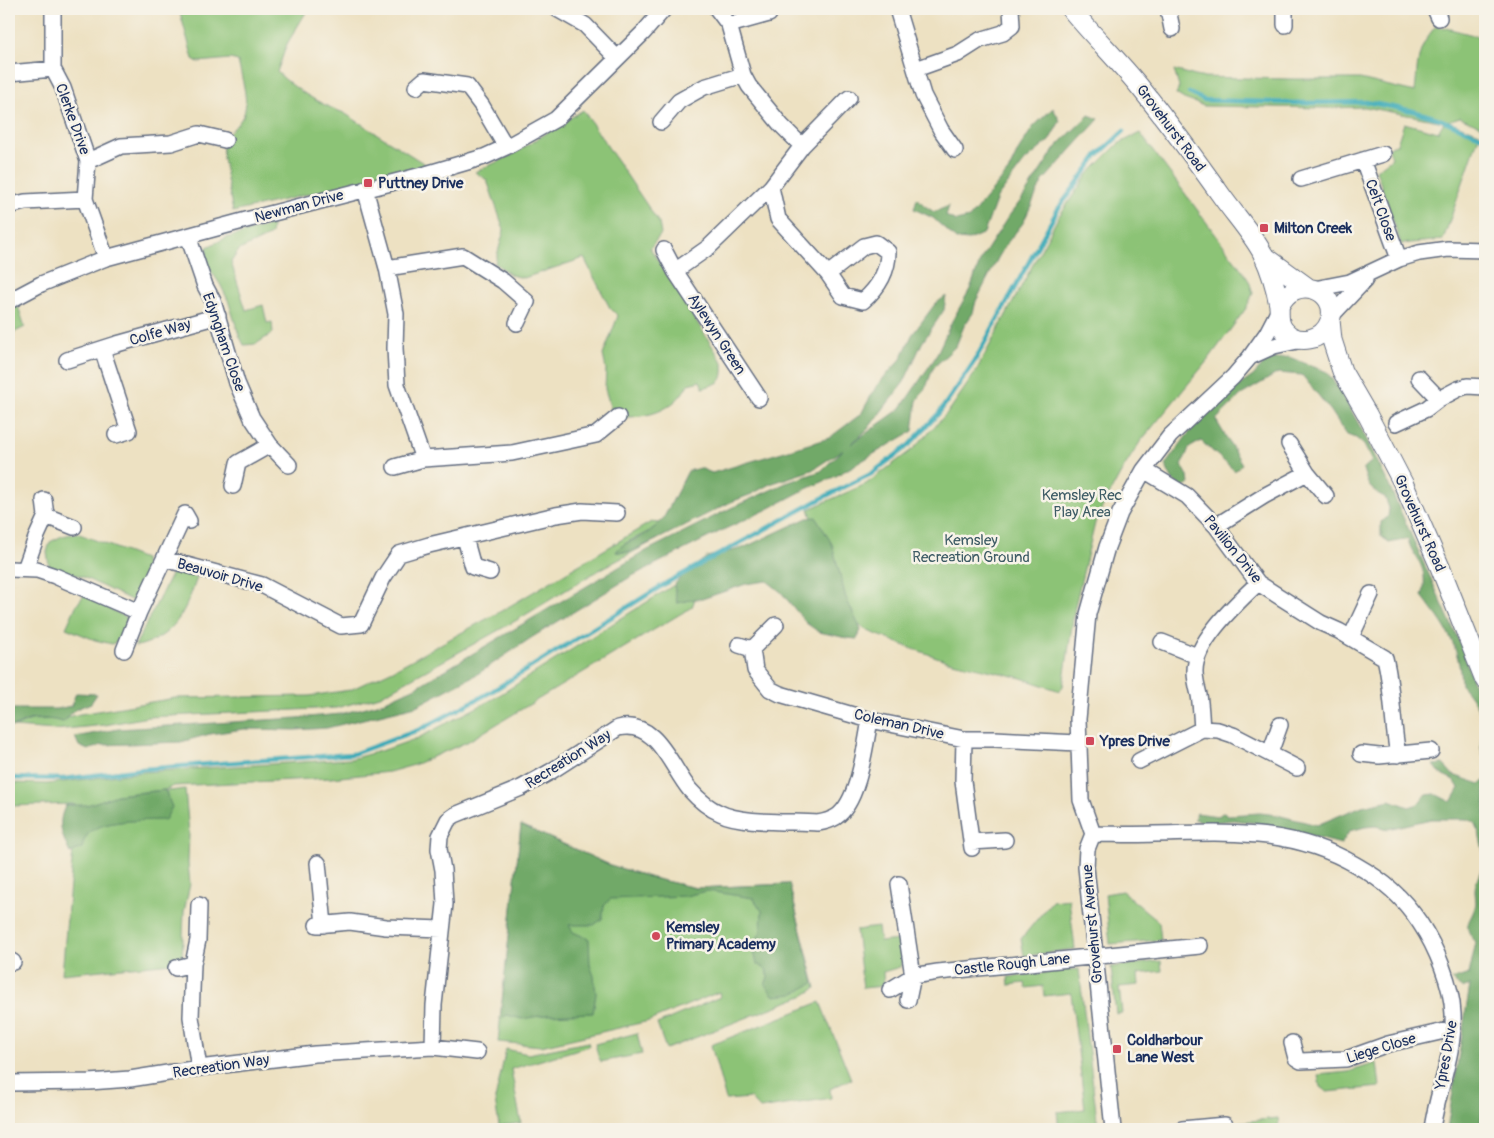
<svg xmlns="http://www.w3.org/2000/svg" width="1494" height="1138" font-family="Pangolin,sans-serif">
  <style>
    .green { fill: #8cc376; stroke: #54796a }
    .forest { fill: #71a967; stroke: #466c62 }
    .lines { fill: none; stroke-linecap: round; stroke-linejoin: round }
    .stream { stroke: #3aaab8; stroke-width: 4.5 }
    .minor-casing { stroke: #646d81; stroke-width: 18 }
    .tertiary-casing { stroke: #646d81; stroke-width: 21 }
    .minor { stroke: #fff; stroke-width: 15 }
    .tertiary { stroke: #fff; stroke-width: 19 }
    .rail-casing { stroke: #1b2f5e; stroke-width: 5.5 }
    .rail { stroke: #f7f3e8; stroke-width: 4; stroke-dasharray: 11; stroke-linecap: butt }
    .poi-dot { fill: #d1495b; stroke: #f7f3e8; stroke-width: 2 }
    .labels { text-anchor: middle; stroke-width: 5; stroke-linejoin: round; paint-order: stroke }
    .street-label { font-size: 15px; fill: #1b2f5e; stroke: #f7f3e8 }
    .poi-label { font-size: 15px; font-weight: bold; fill: #1b2f5e; stroke: #f7f3e8; text-anchor: start }
    .park-label { font-size: 15px; fill: #3d5b65; stroke: #f7f3e8 }
  </style>
  <rect width="100%" height="100%" fill="#f7f3e8"/>
  <filter id="ink" filterUnits="userSpaceOnUse"><feTurbulence type="fractalNoise" baseFrequency=".02" numOctaves="2"/><feDisplacementMap in="SourceGraphic" scale="10" xChannelSelector="R" yChannelSelector="G"/><feConvolveMatrix kernelMatrix="1 2 1 2 8 2 1 2 1" color-interpolation-filters="sRGB"/></filter>
  <filter id="wash" filterUnits="userSpaceOnUse"><feTurbulence type="fractalNoise" baseFrequency=".0096" numOctaves="4" result="noise"/><feDisplacementMap in="SourceGraphic" scale="20" xChannelSelector="R" yChannelSelector="G"/><feGaussianBlur stdDeviation="1.12" result="paint"/><feColorMatrix in="noise" values="0 0 0 0 0 0 0 0 0 0 0 0 0 0 0 0 0 1.4 0 .05"/><feComposite in="paint" operator="in"/></filter>
  <g filter="url(#wash)">
    <rect width="100%" height="100%" fill="#ede1c2"/>
    <path class="green" d="M179 9H308L287 44 277 72C296 90 319 104 344 113L428 166 233 212 223 158 222 140C229 133 238 125 243 116 250 102 241 76 238 61L230 59 198 62 193 59Z
      M1436 26C1453 29 1468 34 1485 38V128L1460 117 1448 121 1480 133 1443 240 1401 244 1376 170 1392 158 1389 149 1391 146 1397 144 1404 123 1438 132 1444 122 1365 107 1329 108 1204 106 1184 99 1176 94 1179 87 1174 70 1199 77 1290 79H1360L1415 92C1418 64 1416 49 1436 26Z
      M583 110 659 223 661 234 650 248 723 363C724 383 721 382 703 388L700 381 688 384C674 412 647 418 618 417L611 409 605 389 606 369 603 355 618 316 610 308 584 258 524 278 511 275 495 263 504 230 487 180 475 172 512 155Z
      M1140 133 1242 270 1249 281 1253 293 1247 307 1208 360 1140 442 1123 469 1096 519 1075 606 1063 686 1060 691 1018 677 948 661 911 648 868 631 845 616 809 509 866 484 913 449 949 411 975 373 1059 216 1088 174 1118 144Z
      M272 225 271 235 239 250 231 262 246 310 263 305 267 323 272 322 273 333 256 344 244 345 239 335 228 300 220 284 207 265V247L226 238Z
      M18 306 25 327 9 335V312Z
      M651 522 659 523C647 537 626 538 616 552H629L658 539 599 570 517 620 380 696 336 708 148 717 105 725 55 730 14 727 31 720 56 719 63 722 69 717 80 714 175 698 309 696 350 690 393 670 503 610Z
      M77 533 144 559C150 575 148 593 131 600L83 577 49 566 47 552 50 542 62 536Z
      M172 573 190 574 197 578C187 605 179 630 150 642 145 644 140 646 135 646Z
      M674 585 677 603 695 599 692 607 467 742 414 765 389 772 331 778 174 786 165 790 117 795 112 798 185 789 189 833 188 863 190 884 184 912 182 962 62 974 73 850 71 822 73 804 9 806V783L47 784 143 772 351 759 387 749 418 738 493 699Z
      M84 595 127 618 128 628 119 640 112 644 95 640 66 628 76 606Z
      M521 825 610 865 652 878 696 888 789 884 816 988 805 995 666 1049 657 1024 720 997 719 992 649 1021 541 1046 498 1042Z
      M1122 891 1159 922 1161 940 1110 944 1105 894Z
      M1069 899 1075 949 1024 956 1021 939 1052 901Z
      M878 927 880 942 898 940 901 942 902 962 900 967 883 972 884 986 863 988 856 930Z
      M1161 961 1162 971 1138 974 1139 985 1119 987 1122 1013 1116 1014 1111 967Z
      M1079 969 1098 1128 1059 1129 1057 1112 1085 1109 1071 993 1044 996 1043 986 1026 988 1025 983 1009 985 1008 977Z
      M820 1002 851 1079 830 1089 831 1098 760 1109 750 1098 726 1100 711 1045Z
      M637 1033 642 1054 600 1062 595 1044Z
      M588 1042 589 1046 511 1069 521 1123 499 1126 495 1100 506 1049 528 1054Z
      M1377 1063 1380 1087 1327 1092 1320 1087 1318 1075 1348 1072Z
      M1278 1118 1279 1129H1233V1123Z"/>
    <path class="forest" d="M1053 108 1060 121 1049 141 1025 161 997 198 984 233 969 240 956 239 933 218 914 209 917 198 925 206 934 212 949 206 946 216 956 221 969 218 982 203 1009 170 1018 151 1033 127Z
      M1089 115 1099 119 1042 182 1023 223 1007 243 998 258 976 301 973 313 964 326 956 346 933 368 927 385 917 401 913 431 836 476 806 489 766 510 725 529 632 576 531 638 479 673 416 706 327 728 295 730 244 729 210 734 181 742 102 745 88 750 79 746 75 737 118 729 297 718 341 714 381 703 418 686 646 551 731 508 786 483 821 471 843 450 812 470 770 484 752 494 731 502 658 539 629 552H616C622 544 627 543 636 539 647 534 655 528 663 519L688 471 700 468 712 473 829 438 861 414 877 385 901 359 912 335 935 304 946 296 944 310 922 343 904 382 867 430 851 444 900 409 935 358 952 321 970 289 981 259 1008 217 1022 199 1056 147Z
      M1289 357 1327 372 1341 392 1363 432 1386 479 1462 648 1475 689 1485 709V760C1477 745 1483 738 1483 722 1483 713 1468 691 1461 685 1460 645 1446 627 1422 596 1425 589 1425 575 1422 568 1418 556 1411 553 1408 539L1389 543 1381 537V522L1388 517 1389 508 1385 497C1369 490 1368 485 1363 469L1372 461 1364 445 1356 438 1347 435 1331 411 1302 375 1278 373 1241 395 1216 420 1242 464 1235 471 1201 441 1189 448 1182 465 1188 476 1189 485 1181 487 1173 481 1165 465 1194 426 1218 400 1253 376 1267 360Z
      M816 517 832 544 846 598 861 630 857 639 847 638 819 632 806 623 781 592 767 581 746 584 702 599H695L677 603 674 585 683 575 707 557 743 548 807 518Z
      M76 693 97 694 91 703 76 709 63 722C54 719 38 718 29 720 22 722 17 727 9 727V709H57L71 706Z
      M1443 764 1453 775 1480 784 1485 780V859L1479 833 1474 822 1466 819H1431L1388 829 1375 826 1365 827 1350 831 1341 844 1263 824 1234 820 1207 823 1194 819 1197 813 1218 816 1224 812 1228 815 1260 813 1277 815 1317 825 1362 806 1390 800 1409 807 1418 804 1425 795 1435 794 1451 802 1459 788 1454 780 1439 773 1433 765Z
      M165 790 172 807 165 820C146 821 97 818 86 837 84 840 83 844 82 848L70 853C62 836 56 823 66 805H87L117 795Z
      M521 825 610 865 652 878 696 888 789 884 814 983 793 994 774 996 765 985 768 977 767 970 757 964 753 947 761 931 762 911 753 898 707 891 686 896 610 899 604 906 602 919 594 925H569L573 932 589 939 590 965 594 976 596 994 593 1013 546 1015 522 1019 507 1015 500 1019Z
      M1485 862V1082L1480 1129H1447L1470 985 1463 989 1451 980 1469 974 1476 942C1459 924 1473 921 1476 903 1476 899 1475 895 1475 891 1475 881 1481 871 1485 862Z"/>
    <g class="lines">
      <path class="stream" d="M1189 93 1204 100 1299 103 1366 102 1413 111 1437 118 1485 138
        M9 778 63 779 143 769 222 763 353 754 421 729 489 693 668 582 830 494 871 474 909 445 939 413 974 362 1058 209 1097 156 1124 131"/>
    </g>
  </g>
  <g filter="url(#ink)">
    <g class="lines">
      <g class="minor-casing">
        <path id="minor" d="M53 9V69L63 88 88 161 85 199 106 258
          M557 9 585 25 617 58
          M717 9 729 25 743 75 749 86 781 125 802 146
          M897 9 923 95 941 130 955 150
          M1168 9 1172 29
          M1285 9V25
          M1435 9 1439 18
          M729 25 769 14
          M916 69 958 54 980 40 1003 33 1012 26 1011 9
          M9 73 53 69
          M416 87 424 80 467 86 482 106 506 147
          M661 122 679 101 704 87 743 75
          M1363 160 1399 259
          M88 161 121 146 171 143 199 134 225 140
          M1301 179 1383 154
          M771 187 778 219 828 274 843 296 863 301C878 288 888 271 888 252L876 243 864 246 828 274
          M365 189 387 268 396 314 395 348 397 385 423 459
          M9 206 25 202 85 199
          M188 236 205 286 213 301 237 383 252 418 270 445 289 465
          M664 250 675 271 709 247 771 187 802 146 849 98
          M387 268 463 256 503 281 527 302 517 323
          M675 271 759 398
          M1314 289 1350 282 1399 259 1419 253 1448 249 1485 250
          M9 301 41 284 106 258 250 219 426 174 484 157 506 147 556 119 643 33 664 9
          M1331 316 1365 280
          M102 349 129 431 116 435
          M1252 356 1274 346 1302 340
          M67 360 117 344 218 316
          M1419 378 1439 399
          M1396 423 1426 409 1439 399 1458 389 1467 386 1485 387
          M1289 444 1307 473 1326 496
          M395 467 423 459 512 453 596 435 618 417
          M1144 470 1187 496 1216 526 1258 583 1321 623 1339 631 1385 658C1393 690 1392 723 1398 755
          M233 486 238 463 270 445
          M46 516 74 527
          M1216 526 1264 496 1307 473
          M465 538 473 567 490 572
          M164 559 185 514 189 521
          M9 569 37 570 55 576 139 612 164 559 262 585 341 626 361 624 383 578 399 554 429 545 556 515 582 511 617 513
          M25 569 36 538 46 516 44 500
          M1351 637 1371 594
          M1162 642 1197 656
          M739 645 752 649 776 625
          M752 649 755 670 770 689 780 694 870 720 964 739H995L1078 743
          M124 650 139 612
          M1202 729C1201 718 1201 706 1199 695 1197 687 1195 679 1195 672 1194 642 1237 603 1258 583
          M964 739 963 781 972 848
          M1270 753 1280 725
          M1361 754 1379 756 1431 751
          M1139 761 1202 729 1218 730 1233 735 1297 768
          M1093 834C1113 834 1134 835 1154 834 1227 833 1290 827 1356 865 1384 881 1402 896 1420 923 1436 947 1452 985 1453 1014 1455 1054 1437 1091 1432 1129
          M971 842 1005 840
          M318 863 324 925
          M899 884 913 976 908 1000
          M199 905 198 940 193 964 191 1017 199 1068
          M317 925 350 922 386 927 442 929
          M9 960 13 962
          M176 968 193 964
          M890 990 913 976 938 972 1200 946
          M1292 1043 1296 1058 1301 1061 1346 1059 1388 1044 1453 1029
          M433 1047 434 1005 445 904 443 870 439 849 440 836 448 820 455 815 521 788 550 772 618 728C657 719 670 766 690 790 698 799 708 808 720 813 741 824 792 821 818 823 824 822 831 820 836 817 859 802 865 746 870 720
          M9 1083 89 1082 130 1079 199 1068 315 1054 433 1047 477 1052
          M1113 1129 1086 867 1087 849 1093 834 1081 800 1078 719 1088 614 1107 547 1120 513 1144 470 1170 436 1233 377 1250 357 1267 333 1278 312
          M1182 1129 1225 1125"/>
      </g>
      <g class="tertiary-casing">
        <path id="tertiary" d="M1071 9C1092 35 1117 59 1139 86 1168 122 1196 160 1223 198 1236 216 1253 235 1263 254 1270 269 1276 288 1279 305 1280 314 1277 322 1284 330 1297 346 1323 341 1330 321 1340 289 1293 273 1279 307
          M1263 255 1307 287
          M1330 320 1332 340 1342 371 1367 414 1404 485 1440 567 1485 680"/>
      </g>
      <use href="#minor" class="minor"/>
      <use href="#tertiary" class="tertiary"/>
      <g class="rail-casing">
        <path id="rail" d="M1485 1129V1126"/>
      </g>
      <use href="#rail" class="rail"/>
    </g>
  </g>
  <g class="poi-dot">
    <rect x="363" y="178" width="10" height="10" rx="2.5"/>
    <rect x="1259" y="223" width="10" height="10" rx="2.5"/>
    <rect x="1085" y="736" width="10" height="10" rx="2.5"/>
    <circle cx="656" cy="936" r="5"/>
    <rect x="1112" y="1044" width="10" height="10" rx="2.5"/>
  </g>
  <g class="labels">
    <g class="street-label">
      <text transform="translate(73 119) rotate(70)" y="5">Clerke Drive</text>
      <text transform="translate(1171 128) rotate(53)" y="5">Grovehurst Road</text>
      <text transform="translate(299 206) rotate(-15)" y="5">Newman Drive</text>
      <text transform="translate(1381 210) rotate(70)" y="5">Celt Close</text>
      <text transform="translate(160 332) rotate(-16)" y="5">Colfe Way</text>
      <text transform="translate(717 334) rotate(57)" y="5">Aylewyn Green</text>
      <text transform="translate(224 342) rotate(71)" y="5">Edyngham Close</text>
      <text transform="translate(1420 523) rotate(66)" y="5">Grovehurst Road</text>
      <text transform="translate(1233 549) rotate(51)" y="5">Pavilion Drive</text>
      <text transform="translate(220 575) rotate(16)" y="5">Beauvoir Drive</text>
      <text transform="translate(899 724) rotate(13)" y="5">Coleman Drive</text>
      <text transform="translate(568 759) rotate(-32)" y="5">Recreation Way</text>
      <text transform="translate(1092 924) rotate(-95)" y="5">Grovehurst Avenue</text>
      <text transform="translate(1012 964) rotate(-6)" y="5">Castle Rough Lane</text>
      <text transform="translate(1381 1048) rotate(-17)" y="5">Liege Close</text>
      <text transform="translate(1446 1055) rotate(-80)" y="5">Ypres Drive</text>
      <text transform="translate(221 1066) rotate(-8)" y="5">Recreation Way</text>
    </g>
    <g class="poi-label">
      <text x="378" y="188">Puttney Drive</text>
      <text x="1274" y="233">Milton Creek</text>
      <text x="1100" y="746">Ypres Drive</text>
      <text x="666" y="932">Kemsley<tspan x="666" dy="17">Primary Academy</tspan></text>
      <text x="1127" y="1045">Coldharbour<tspan x="1127" dy="17">Lane West</tspan></text>
    </g>
    <g class="park-label">
      <text x="1082" y="500">Kemsley Rec<tspan x="1082" dy="17">Play Area</tspan></text>
      <text x="971" y="545">Kemsley<tspan x="971" dy="17">Recreation Ground</tspan></text>
    </g>
  </g>
  <rect width="1494" height="1138" fill="none" stroke="#f7f3e8" stroke-width="30"/>
</svg>
